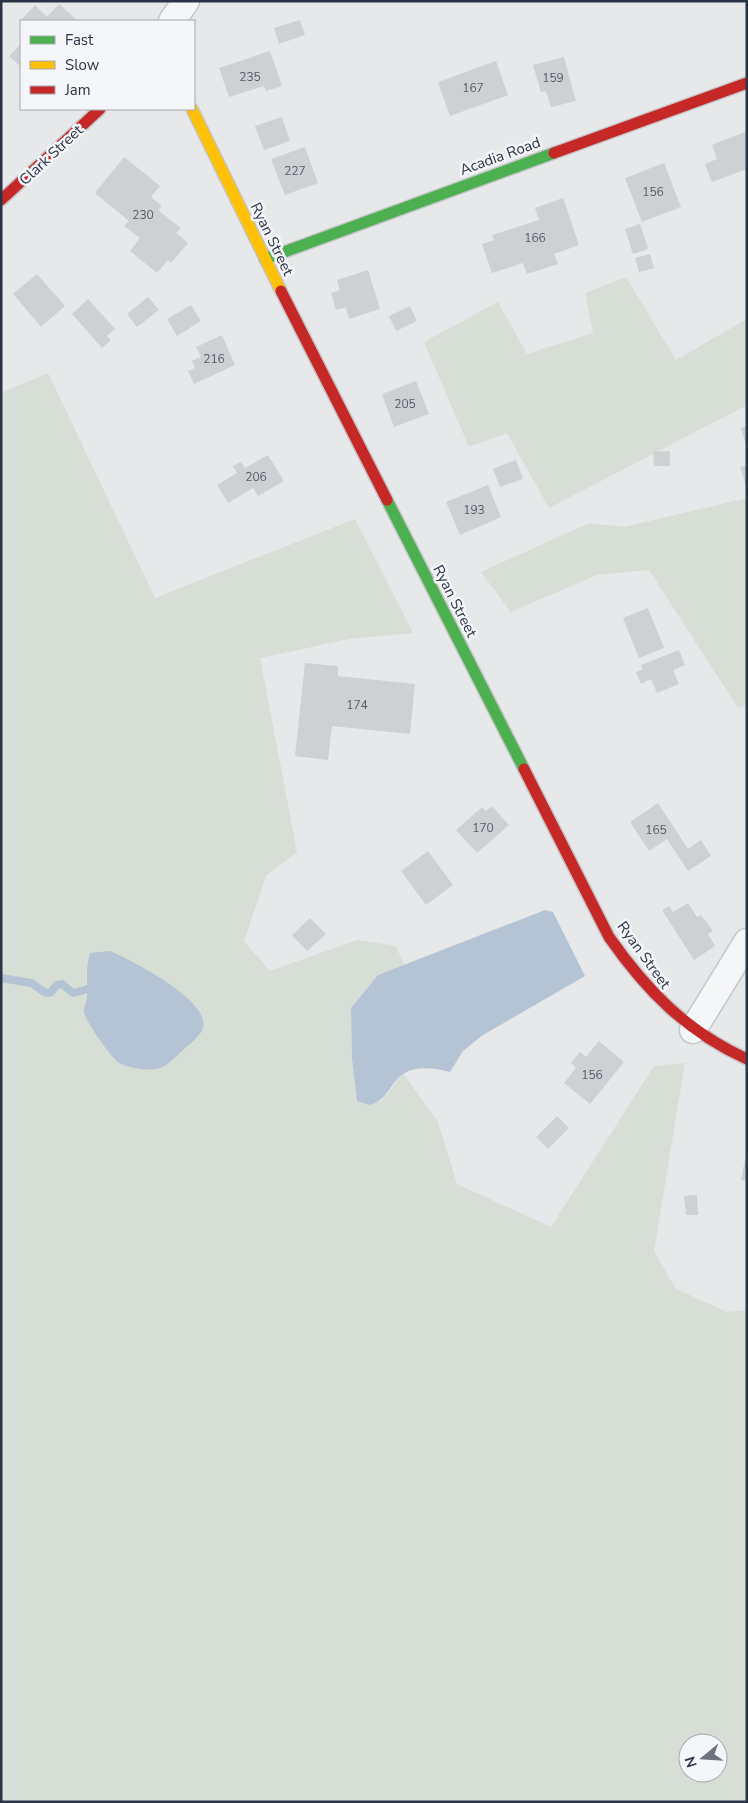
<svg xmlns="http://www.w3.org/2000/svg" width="748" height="1803" font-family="'Nunito Sans',sans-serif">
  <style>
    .green { fill: #d6ded6; fill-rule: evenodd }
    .water { fill: #b4c4d5 }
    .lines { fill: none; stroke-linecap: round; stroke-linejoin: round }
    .stream { stroke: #b4c4d5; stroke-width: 8 }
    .building { fill: #ced0d3 }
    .street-casing { stroke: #c4c6c8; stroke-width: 29 }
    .fast-casing { stroke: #c4c6c8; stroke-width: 14 }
    .slow-casing { stroke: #c4c6c8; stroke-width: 14 }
    .jam-casing { stroke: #c4c6c8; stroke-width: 14 }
    .street { stroke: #f5f6f7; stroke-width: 26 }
    .fast { stroke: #4caf50; stroke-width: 11 }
    .slow { stroke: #ffc107; stroke-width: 11 }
    .jam { stroke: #c62828; stroke-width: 11 }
    .labels { text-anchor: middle; stroke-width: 5; stroke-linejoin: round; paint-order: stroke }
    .number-label { font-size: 12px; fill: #545c69 }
    .street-label { font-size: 15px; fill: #2b3445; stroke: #f4f6f9 }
  </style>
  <rect width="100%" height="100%" fill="#e6e8ea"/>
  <path class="green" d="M626 277 676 360 747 319V405L549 508 507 433 469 447 424 342 498 302 527 354 593 333 585 293Z
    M48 373 155 598 355 519 413 633 349 639 260 658 297 852 266 876 244 941 270 971 357 940 396 946 404 965 378 975 351 1008 352 1059 357 1101H382L403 1073 438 1122 457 1184 551 1227 654 1066 685 1063 654 1251 676 1289 727 1312 747 1310V1802H1V393ZM688 1743H718V1773H688Z
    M747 498V705L738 708 649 570 597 575 511 612 481 572 589 523 624 527Z"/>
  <path class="water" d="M545 910 553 912 585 976 483 1035 463 1051 450 1072C430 1067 407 1064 394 1083 385 1095 383 1101 369 1105L357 1101 352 1059 351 1008 378 975Z
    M110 951C133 961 198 995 203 1020 206 1031 196 1038 189 1045 179 1052 168 1068 156 1069 144 1071 128 1068 118 1062 111 1057 85 1021 84 1012 83 1008 87 1003 87 998 88 980 85 970 90 953Z"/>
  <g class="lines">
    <path class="stream" d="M1 978 31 983 46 993H50L57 985 62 984 73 993 96 987"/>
  </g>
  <path class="building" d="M59 4 78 21H25L22 19 35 5 47 17Z
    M300 20 305 35 279 44 274 28Z
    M21 44V67L9 56Z
    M270 51 282 86 266 91 264 86 229 97 219 68Z
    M564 57 576 101 551 107 546 91 541 92 533 65Z
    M496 61 508 95 450 116 438 82Z
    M282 117 290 141 264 150 255 126Z
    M747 131V169L712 182 705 164 717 159 712 145Z
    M305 147 318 183 285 195 271 159Z
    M124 157 160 186 151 197 162 206 158 210 181 228 176 233 188 243 171 263 168 260 157 273 130 251 140 238 124 226 129 221 95 193Z
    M664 163 681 207 642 222 625 178Z
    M563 198 579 245 554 254 558 264 527 274 523 263 492 273 482 244 494 240 492 235 539 220 535 208Z
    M640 224 648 249 633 254 625 229Z
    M650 254 654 268 639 272 635 258Z
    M368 270 380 309 349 319 346 307 336 310 331 293 340 290 337 280Z
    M37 274 65 306 41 327 13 294Z
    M148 297 159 310 137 327 127 314Z
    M88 299 115 329 107 336 111 340 102 348 72 314Z
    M191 305 201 321 177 336 167 319Z
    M410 306 417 321 396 331 389 316Z
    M222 335 235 365 194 384 188 371 195 368 192 361 201 357 196 347Z
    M416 381 429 414 394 427 382 394Z
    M747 426V445H746L741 428Z
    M670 451V466H654L653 452Z
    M268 455 284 481 258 496 253 488 228 503 217 485 237 473 233 466 241 462 245 468Z
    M516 460 523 479 500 487 493 469Z
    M747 465V486H746L740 467Z
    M488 485 501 517 460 535 446 502Z
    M648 608 664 648 639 658 623 618Z
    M679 650 685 665 673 670 679 684 657 693 651 679 641 684 636 672 643 669 641 665Z
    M305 663 338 666V676L415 684 410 734 332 726 328 760 295 756Z
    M658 803 688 849 701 840 711 856 688 871 667 839 649 851 630 822Z
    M492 806 509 825 477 853 456 830 482 807 486 811Z
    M428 851 453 885 426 905 401 871Z
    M688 903 697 917 701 915 713 931 708 934 715 946 694 960 662 910 669 906 673 912Z
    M310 918 326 934 307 951 292 935Z
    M599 1041 624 1062 590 1104 564 1083 576 1068 571 1063 580 1052 586 1057Z
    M557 1116 569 1128 548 1149 536 1137Z
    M746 1154H747V1181L741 1180Z
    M697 1195 698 1215H686L684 1196Z"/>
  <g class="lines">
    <g class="street-casing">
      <path id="street" d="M172 21 186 1
        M693 1030 747 942"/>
    </g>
    <g class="fast-casing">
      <path id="fast" d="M265 259 554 153
        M387 500 524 769"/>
    </g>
    <g class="slow-casing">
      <path id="slow" d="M192 109 281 291"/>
    </g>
    <g class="jam-casing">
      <path id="jam" d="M554 153 747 83
        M1 200 100 109
        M281 291 387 500
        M524 769 609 937C646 990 687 1032 747 1059"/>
    </g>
    <use href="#street" class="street"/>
    <use href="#fast" class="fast"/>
    <use href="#slow" class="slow"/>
    <use href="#jam" class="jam"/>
  </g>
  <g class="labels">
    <g class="number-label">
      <text x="250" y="81">235</text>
      <text x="553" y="82">159</text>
      <text x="473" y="92">167</text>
      <text x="295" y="175">227</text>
      <text x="653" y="196">156</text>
      <text x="143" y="219">230</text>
      <text x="535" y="242">166</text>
      <text x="214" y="363">216</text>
      <text x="405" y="408">205</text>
      <text x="256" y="481">206</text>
      <text x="474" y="514">193</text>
      <text x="357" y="709">174</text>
      <text x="483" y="832">170</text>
      <text x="656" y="834">165</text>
      <text x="592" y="1079">156</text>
    </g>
    <g class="street-label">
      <text transform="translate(51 155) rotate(-43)" y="5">Clark Street</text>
      <text transform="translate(500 156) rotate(-20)" y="5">Acadia Road</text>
      <text transform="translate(272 239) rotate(64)" y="5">Ryan Street</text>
      <text transform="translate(455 601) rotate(63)" y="5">Ryan Street</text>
      <text transform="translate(644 955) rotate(54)" y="5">Ryan Street</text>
    </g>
  </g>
  <rect width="748" height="1803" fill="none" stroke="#2b3445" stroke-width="5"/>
  <rect x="20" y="20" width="175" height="90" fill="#f4f6f9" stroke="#a4a8b1"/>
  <rect x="30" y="36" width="25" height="8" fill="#4caf50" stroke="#a4a8b1"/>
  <text x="65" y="45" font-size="15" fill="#2b3445">Fast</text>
  <rect x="30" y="61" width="25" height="8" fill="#ffc107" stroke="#a4a8b1"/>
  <text x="65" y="70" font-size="15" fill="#2b3445">Slow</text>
  <rect x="30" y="86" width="25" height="8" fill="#c62828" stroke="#a4a8b1"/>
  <text x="65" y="95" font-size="15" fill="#2b3445">Jam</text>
  <g transform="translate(703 1758) rotate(252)"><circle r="24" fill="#f4f6f9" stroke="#a4a8b1"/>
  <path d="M0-4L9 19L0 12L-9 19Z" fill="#6c737f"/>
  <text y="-8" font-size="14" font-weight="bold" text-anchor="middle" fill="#2b3445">N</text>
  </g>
</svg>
